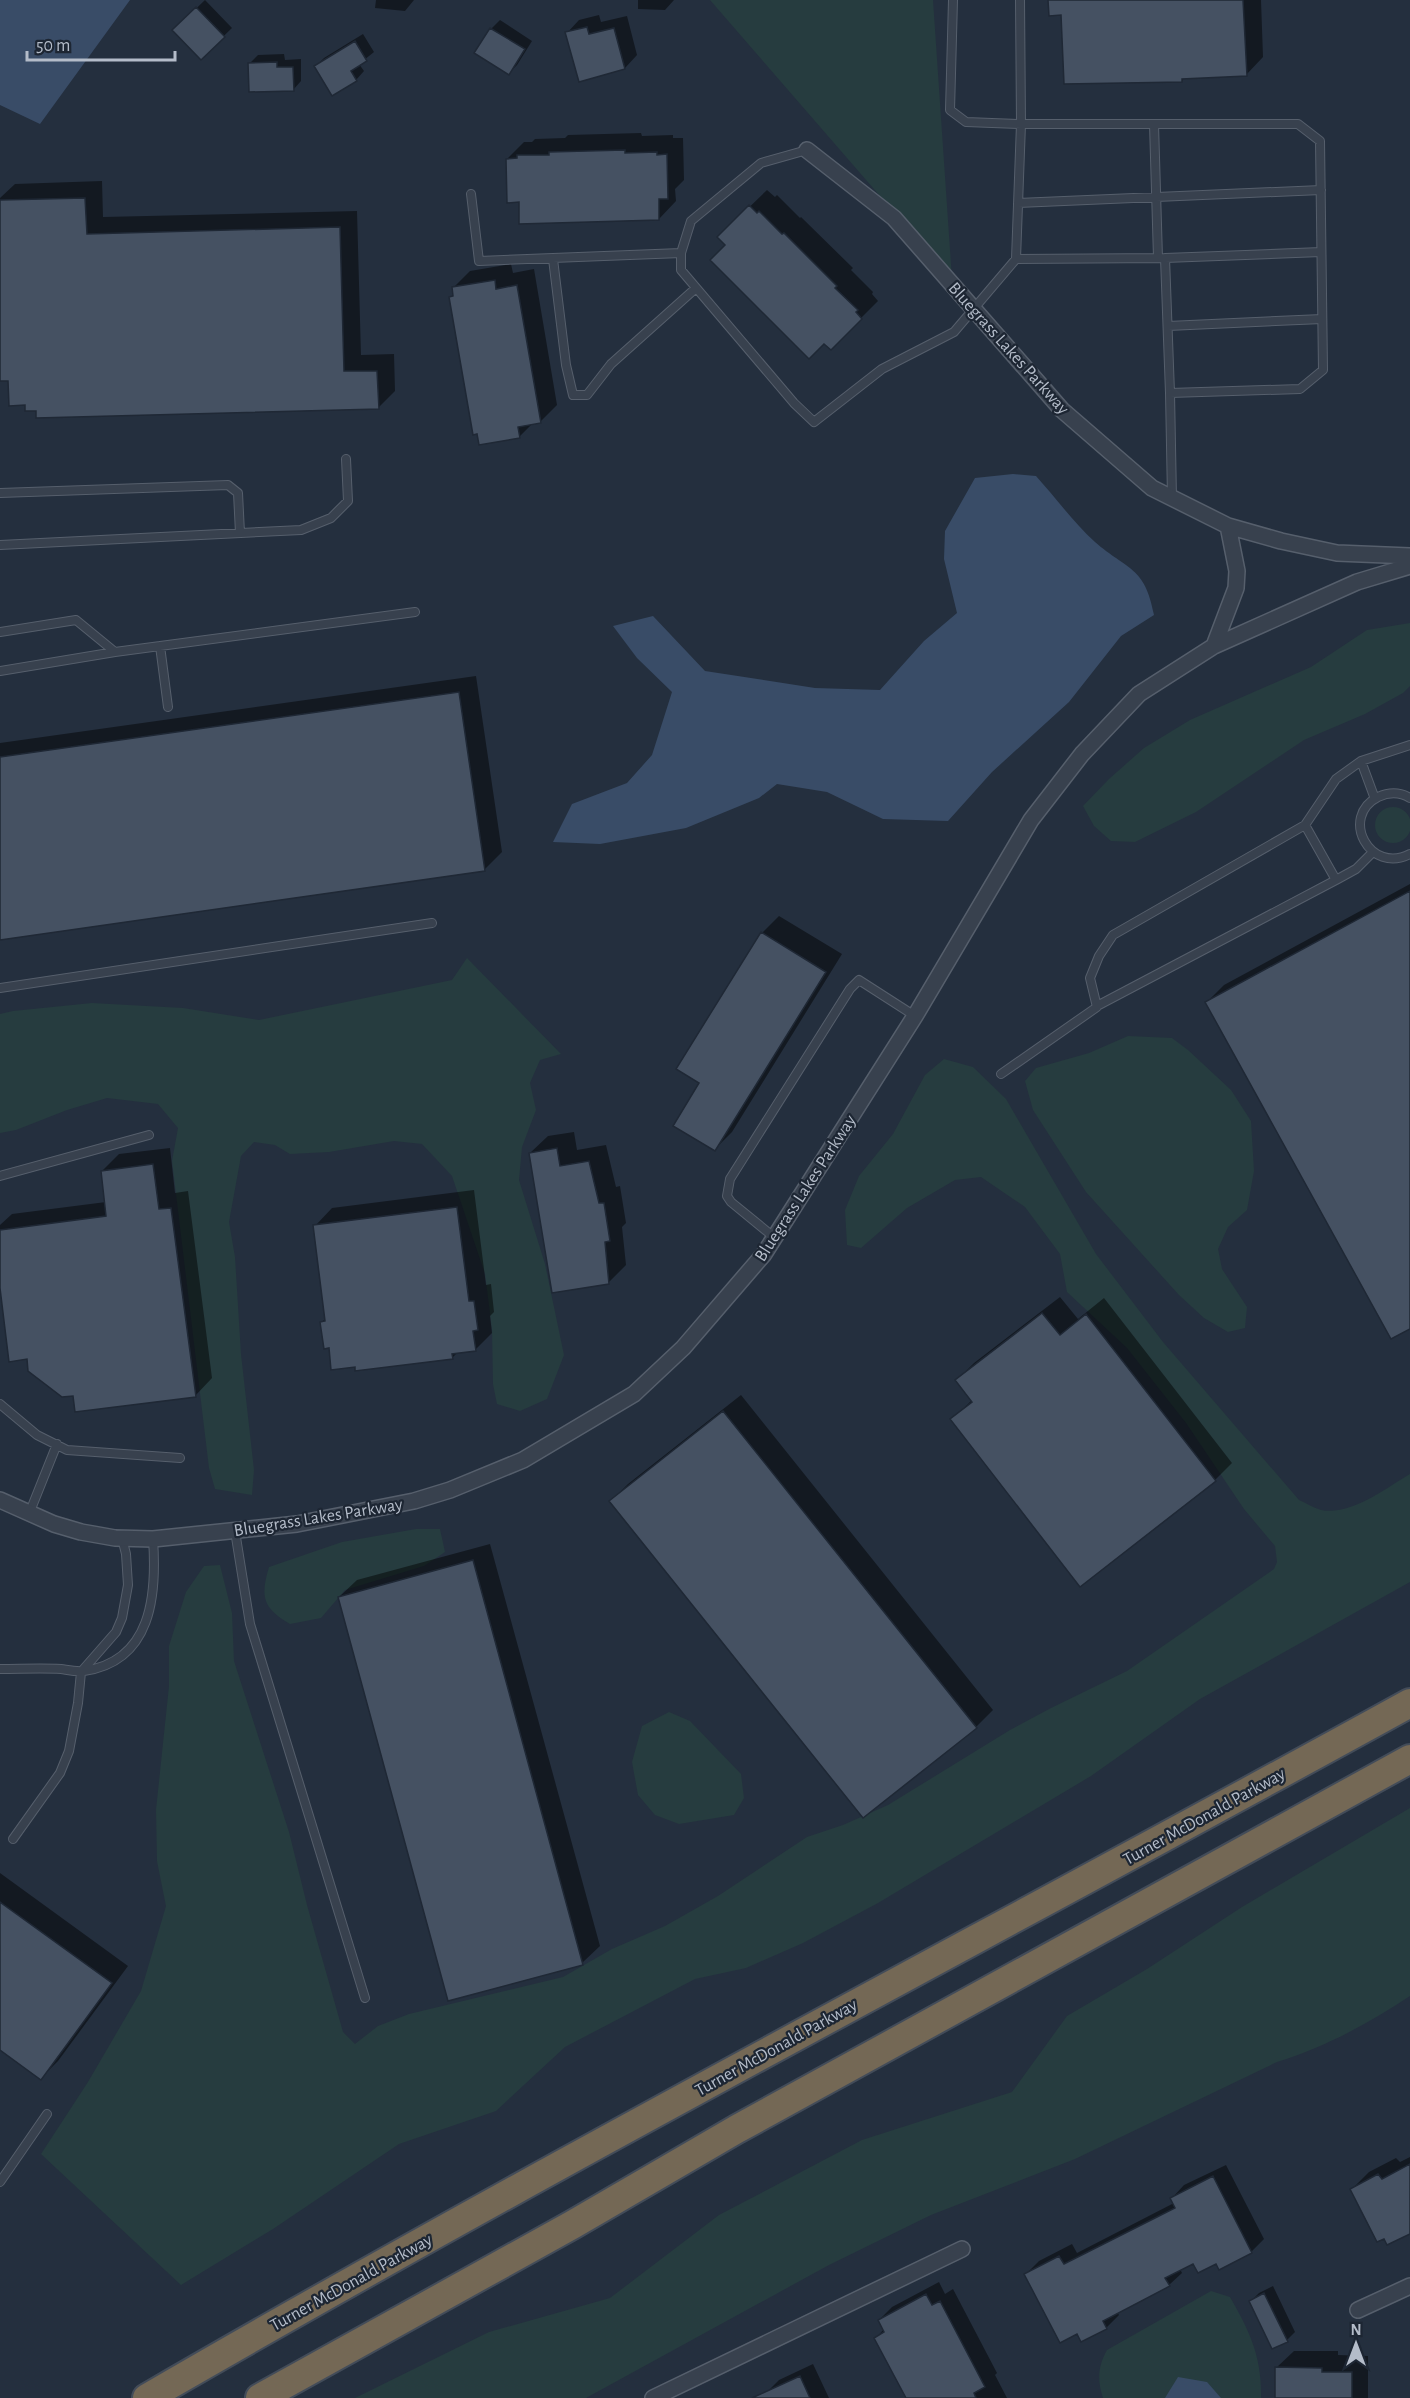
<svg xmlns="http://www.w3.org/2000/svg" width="1410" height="2398" font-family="'Alegreya Sans',sans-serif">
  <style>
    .green { fill: #263c3f }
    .water { fill: #394c67 }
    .shadow { fill: #0007 }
    .building { fill: #455162; stroke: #1f2835; stroke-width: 1.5 }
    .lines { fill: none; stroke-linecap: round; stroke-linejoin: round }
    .service-casing { stroke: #565f6c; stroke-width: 10 }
    .minor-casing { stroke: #565f6c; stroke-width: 18 }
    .motorway-casing { stroke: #434c59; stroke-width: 32 }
    .service { stroke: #38414e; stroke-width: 8 }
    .minor { stroke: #38414e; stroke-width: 15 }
    .motorway { stroke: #746855; stroke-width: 28 }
    .labels { text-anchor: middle; stroke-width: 4.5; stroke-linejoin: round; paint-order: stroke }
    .street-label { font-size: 18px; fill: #b4bcc9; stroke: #1d2633 }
  </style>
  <rect width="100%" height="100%" fill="#242f3e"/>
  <path class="green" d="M710 0H933L952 279Z
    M1410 623V686L1403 693 1365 714 1304 740 1196 812 1135 842 1111 841 1094 826 1083 806 1109 779 1144 748 1190 720 1311 667 1367 630Z
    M1375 825a18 18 0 1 1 36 0a18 18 0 1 1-36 0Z
    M467 958 561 1054 540 1060 530 1083 536 1110 522 1147 519 1180 545 1264 564 1355 547 1399 520 1411 497 1404 493 1384 492 1330 485 1274 452 1176 422 1144 394 1141 329 1152 290 1154 275 1145 254 1142 241 1156 229 1222 235 1257 241 1354 254 1470 252 1495 215 1489 209 1468 172 1161 178 1128 158 1104 107 1098 67 1110 16 1130 0 1133V1014L13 1011 92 1003 183 1008 259 1020 452 980Z
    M1128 1036 1172 1038 1188 1050 1231 1090 1251 1121 1254 1171 1247 1210 1228 1227 1218 1249 1222 1269 1247 1307 1245 1328 1228 1332 1204 1318 1179 1295 1086 1192 1033 1110 1025 1081 1036 1068 1089 1053Z
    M944 1059 973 1067 1006 1099 1096 1254 1163 1342 1299 1500C1306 1503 1314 1508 1321 1510 1351 1516 1386 1488 1410 1474V1582L1200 1699 1091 1776 878 1903 803 1943 746 1968 695 1979 565 2047 496 2111 399 2144 273 2229 181 2285 41 2154 88 2082 141 1991 166 1906 157 1861 156 1810 169 1686V1646L186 1592 204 1566 220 1565 232 1613 234 1661 289 1832 307 1905 343 2032 355 2044 378 2026 409 2014 563 1977 612 1949 665 1926 718 1896 807 1837 843 1825 888 1805 1010 1730 1051 1708 1127 1671 1274 1569 1277 1562 1275 1546 1244 1509 1186 1423 1127 1348 1067 1292 1060 1254 1025 1207 981 1177 955 1180 907 1208 861 1248 847 1245 845 1210 859 1176 893 1134 925 1075Z
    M416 1529H440L445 1552 424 1566 345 1590 321 1618 290 1624C263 1608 260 1597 269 1567L342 1542Z
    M669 1712 690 1721 741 1774 744 1798 734 1815 679 1824 655 1815 638 1795 632 1762 642 1726Z
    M1410 1808V1996C1368 2024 1325 2047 1277 2062L1075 2159 931 2215 829 2265 586 2398H355L489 2332 610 2298 719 2215 862 2140 1012 2092 1067 2016 1147 1969 1242 1907Z
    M1211 2291 1230 2297C1250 2332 1262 2357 1261 2398H1103C1097 2380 1098 2366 1107 2350Z"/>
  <path class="water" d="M0 0H130L40 124 0 105Z
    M1013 474 1036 476C1055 497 1074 523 1095 542 1127 570 1145 566 1154 615L1121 636 1069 702 992 772 948 821 883 819 827 792 777 784 759 798 686 828 600 844 553 842 572 804 627 783 652 755 672 692 637 658 613 626 653 616 705 671 815 688 880 690 924 641 957 613 944 559 945 531 975 478Z
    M1178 2377 1207 2382 1221 2398H1165Z"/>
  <path class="shadow" d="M205 0 232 28 201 58 174 30Z
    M376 0H414L405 11 375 8Z
    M638 0H674L665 10 638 9Z
    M1049 0H1261L1263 57 1246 75 1185 77 1182 81 1062 14Z
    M599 15 601 22 627 16 637 55 625 68 567 33 579 20Z
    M500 20 532 41 517 65 509 73 476 53 492 28Z
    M363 34 374 52 359 64 364 71 356 80 316 66 324 58Z
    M284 54 285 60 301 59V81L293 90 250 63 258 55Z
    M641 133 642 136 673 135V138H683L684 180 675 189 676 201 659 219 520 201 507 159 524 142H532L535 139 565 138 568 135Z
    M102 181 103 217 357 211 361 355 394 354 395 391 378 408 37 409 27 404 10 379 0 312V198L15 184Z
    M767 190 775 197 777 195 800 218 801 217 853 268 851 270 873 292 872 294 878 301 831 348 727 245 736 220Z
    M511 264 513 273 534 269 557 405 540 422 533 423 519 437 451 297 454 294 453 288 470 271Z
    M476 676 502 852 485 869 0 938V743Z
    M1410 884V1327L1207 1002 1224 985Z
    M779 916 842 954 732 1132 715 1149 701 1083 762 933Z
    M574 1132 577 1150 606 1145 616 1187 620 1186 626 1223 622 1227 626 1265 609 1282 530 1153 548 1136Z
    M170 1148 175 1193 188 1191 212 1378 195 1396 74 1394 28 1358 0 1276V1225L12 1214 106 1202 102 1171 119 1154Z
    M474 1190 486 1285 491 1284 494 1312 490 1316 492 1333 475 1350 458 1352 452 1358 356 1365 330 1347 322 1322 326 1318 315 1226 332 1208Z
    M1060 1297 1078 1319 1104 1298 1232 1463 1215 1480 952 1420 972 1400 957 1380 974 1363Z
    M741 1395 993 1710 976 1727 611 1501 628 1484Z
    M490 1544 600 1946 582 1963 339 1597 357 1580Z
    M0 1873 128 1966 58 2061 41 2078 0 2048Z
    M1410 2157V2232L1352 2189 1369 2172 1396 2158 1400 2162Z
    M1226 2165 1264 2239 1251 2252 1217 2262H1194L1180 2269 1182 2273 1169 2285 1117 2312 1119 2315 1106 2328 1077 2332 1026 2274 1039 2261 1072 2244 1077 2253 1174 2203 1172 2198 1184 2185Z
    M939 2282 945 2294 953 2289 997 2373 995 2375 1007 2398H908L876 2338 884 2329 879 2320 892 2307Z
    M1273 2286 1295 2332 1287 2340 1251 2301 1259 2293Z
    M1294 2351H1338V2355L1368 2356V2398H1276V2368Z
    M813 2364 829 2398H768L767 2392 779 2380Z"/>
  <path class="building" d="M1048 0H1243L1247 76 1182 79V82L1064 84 1061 15 1049 16Z
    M196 7 225 37 201 60 172 30Z
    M587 27 589 34 614 28 625 69 579 82 565 32Z
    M490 28 525 49 509 75 474 53Z
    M355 41 367 61 351 71 357 81 332 96 314 66Z
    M277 62V67H293L294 91 249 92 248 63Z
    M625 150V153L657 152V155L667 154 668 199H659V220L519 224V202L507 203 506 159 517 158V155H549V152Z
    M85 198 87 234 340 227 344 371H377L379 409 36 418V411H25V405L9 406 8 381H0V200Z
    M749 205 757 213 759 211 782 234 784 233 837 286 835 288 858 310 856 312 862 319 831 350 824 344 809 359 710 260 725 245 717 237Z
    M495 280 496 289 517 285 541 423 518 427 520 438 479 445 477 434 473 435 449 297 453 296 452 287Z
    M459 692 485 871 0 940V757Z
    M1410 891V1329L1391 1339 1205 1002Z
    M761 932 826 972 715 1151 673 1126 699 1083 676 1069Z
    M557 1148 560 1166 589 1161 599 1203H604L610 1241 605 1242 609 1284 552 1293 529 1153Z
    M153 1164 159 1209 171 1208 196 1397 75 1412 73 1396 62 1397 28 1371 27 1359 9 1362 0 1288V1230L106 1216 101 1171Z
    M457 1207 469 1301H474L478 1330 473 1331 476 1351 452 1354 453 1359 355 1371V1367L331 1370 329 1348 324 1349 320 1322 325 1321 313 1225Z
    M1042 1313 1060 1335 1086 1314 1216 1481 1080 1587 950 1419 972 1402 955 1380Z
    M723 1411 977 1728 863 1818 609 1501Z
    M473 1560 583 1965 448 2001 338 1597Z
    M0 1902 112 1983 41 2080 0 2050Z
    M1410 2164V2234L1387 2245 1384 2239 1377 2242 1350 2189 1378 2174 1382 2179Z
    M1213 2176 1252 2253 1219 2270 1216 2264 1198 2273 1193 2264 1165 2278 1170 2286 1103 2321 1107 2329 1081 2342 1077 2334 1060 2343 1024 2274 1059 2256 1064 2264 1157 2217 1175 2208 1170 2198Z
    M1264 2293 1288 2342 1272 2349 1249 2301Z
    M926 2294 932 2305 940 2301 985 2387 974 2393 976 2398H906L874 2338 884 2332 878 2320Z
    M1275 2367 1322 2368V2372H1352V2398H1275Z
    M800 2376 810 2398H752Z"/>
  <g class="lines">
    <g class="service-casing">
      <path id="service" d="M953 0 950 110 966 122 1021 124 1020 0
        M1154 124 1158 258
        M807 150 761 163 691 221 681 253V270L794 403 814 422 882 369 954 332 1016 259 1021 124H1298L1320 141 1323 370 1300 389 1170 393 1172 498
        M471 194 479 261 681 253
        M1018 203 1321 190
        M1165 258 1321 252
        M553 259 566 365 573 395H587L611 364 696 288
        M1016 259 1165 258 1170 393
        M1168 326 1322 319
        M0 493 228 485 238 493 240 533
        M0 545 301 530 331 518 348 501 346 459
        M0 632 76 620 115 652 415 612
        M160 646 168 707
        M0 671 115 652
        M1361 761 1375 799
        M1410 798C1400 792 1389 792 1378 797 1339 817 1370 875 1410 854
        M1336 880 1356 869 1373 852
        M0 988 432 923
        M1097 1006 1336 880 1305 825
        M1001 1074 1097 1007 1090 978 1099 956 1113 935 1305 825 1336 779 1361 761 1410 745
        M0 1176 149 1135
        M775 1238 731 1202 727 1196 730 1179 850 989 859 980 915 1016
        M0 1404 37 1435 67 1450 180 1458
        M29 1514 57 1444
        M235 1531 250 1624 365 1998
        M0 1669C20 1669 41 1668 61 1669 68 1670 76 1672 84 1671 152 1661 157 1595 153 1539
        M13 1839 60 1773 69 1751 78 1703 81 1672 116 1632 122 1618 128 1585 126 1554 122 1538
        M0 2182 47 2114"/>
    </g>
    <g class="minor-casing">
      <path id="minor" d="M807 150 894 218 1062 410 1152 488 1228 526 1281 541 1337 553 1410 556
        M1214 646 1236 588 1237 571 1228 526
        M0 1500 54 1524 81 1532 115 1538 153 1539 297 1524 414 1501 450 1490 523 1460 634 1394 683 1348 764 1254 915 1016 1031 820 1082 754 1139 694 1214 646 1357 582 1410 566
        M1358 2310 1410 2286
        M653 2398 962 2249"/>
    </g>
    <g class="motorway-casing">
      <path id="motorway" d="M147 2398C562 2157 989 1935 1410 1703
        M260 2398 572 2225 737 2129 1410 1759"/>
    </g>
    <use href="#service" class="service"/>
    <use href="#minor" class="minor"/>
    <use href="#motorway" class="motorway"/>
  </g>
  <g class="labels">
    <g class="street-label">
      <text transform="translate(1009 348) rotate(48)" y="6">Bluegrass Lakes Parkway</text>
      <text transform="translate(805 1188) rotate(-57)" y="6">Bluegrass Lakes Parkway</text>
      <text transform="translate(318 1517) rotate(-9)" y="6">Bluegrass Lakes Parkway</text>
      <text transform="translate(1204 1816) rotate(-29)" y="6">Turner McDonald Parkway</text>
      <text transform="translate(776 2047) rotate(-29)" y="6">Turner McDonald Parkway</text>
      <text transform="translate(351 2282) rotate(-29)" y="6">Turner McDonald Parkway</text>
    </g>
  </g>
  <g transform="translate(1356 2344)" stroke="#1d2633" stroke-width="4.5" paint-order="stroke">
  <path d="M0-4.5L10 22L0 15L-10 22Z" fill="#b4bcc9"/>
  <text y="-9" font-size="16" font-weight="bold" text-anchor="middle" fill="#b4bcc9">N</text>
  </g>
  <path d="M27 51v9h148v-9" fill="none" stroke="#b4bcc9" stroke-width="3"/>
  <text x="36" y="51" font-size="18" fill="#b4bcc9" stroke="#1d2633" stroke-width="4.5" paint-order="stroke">50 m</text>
</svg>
